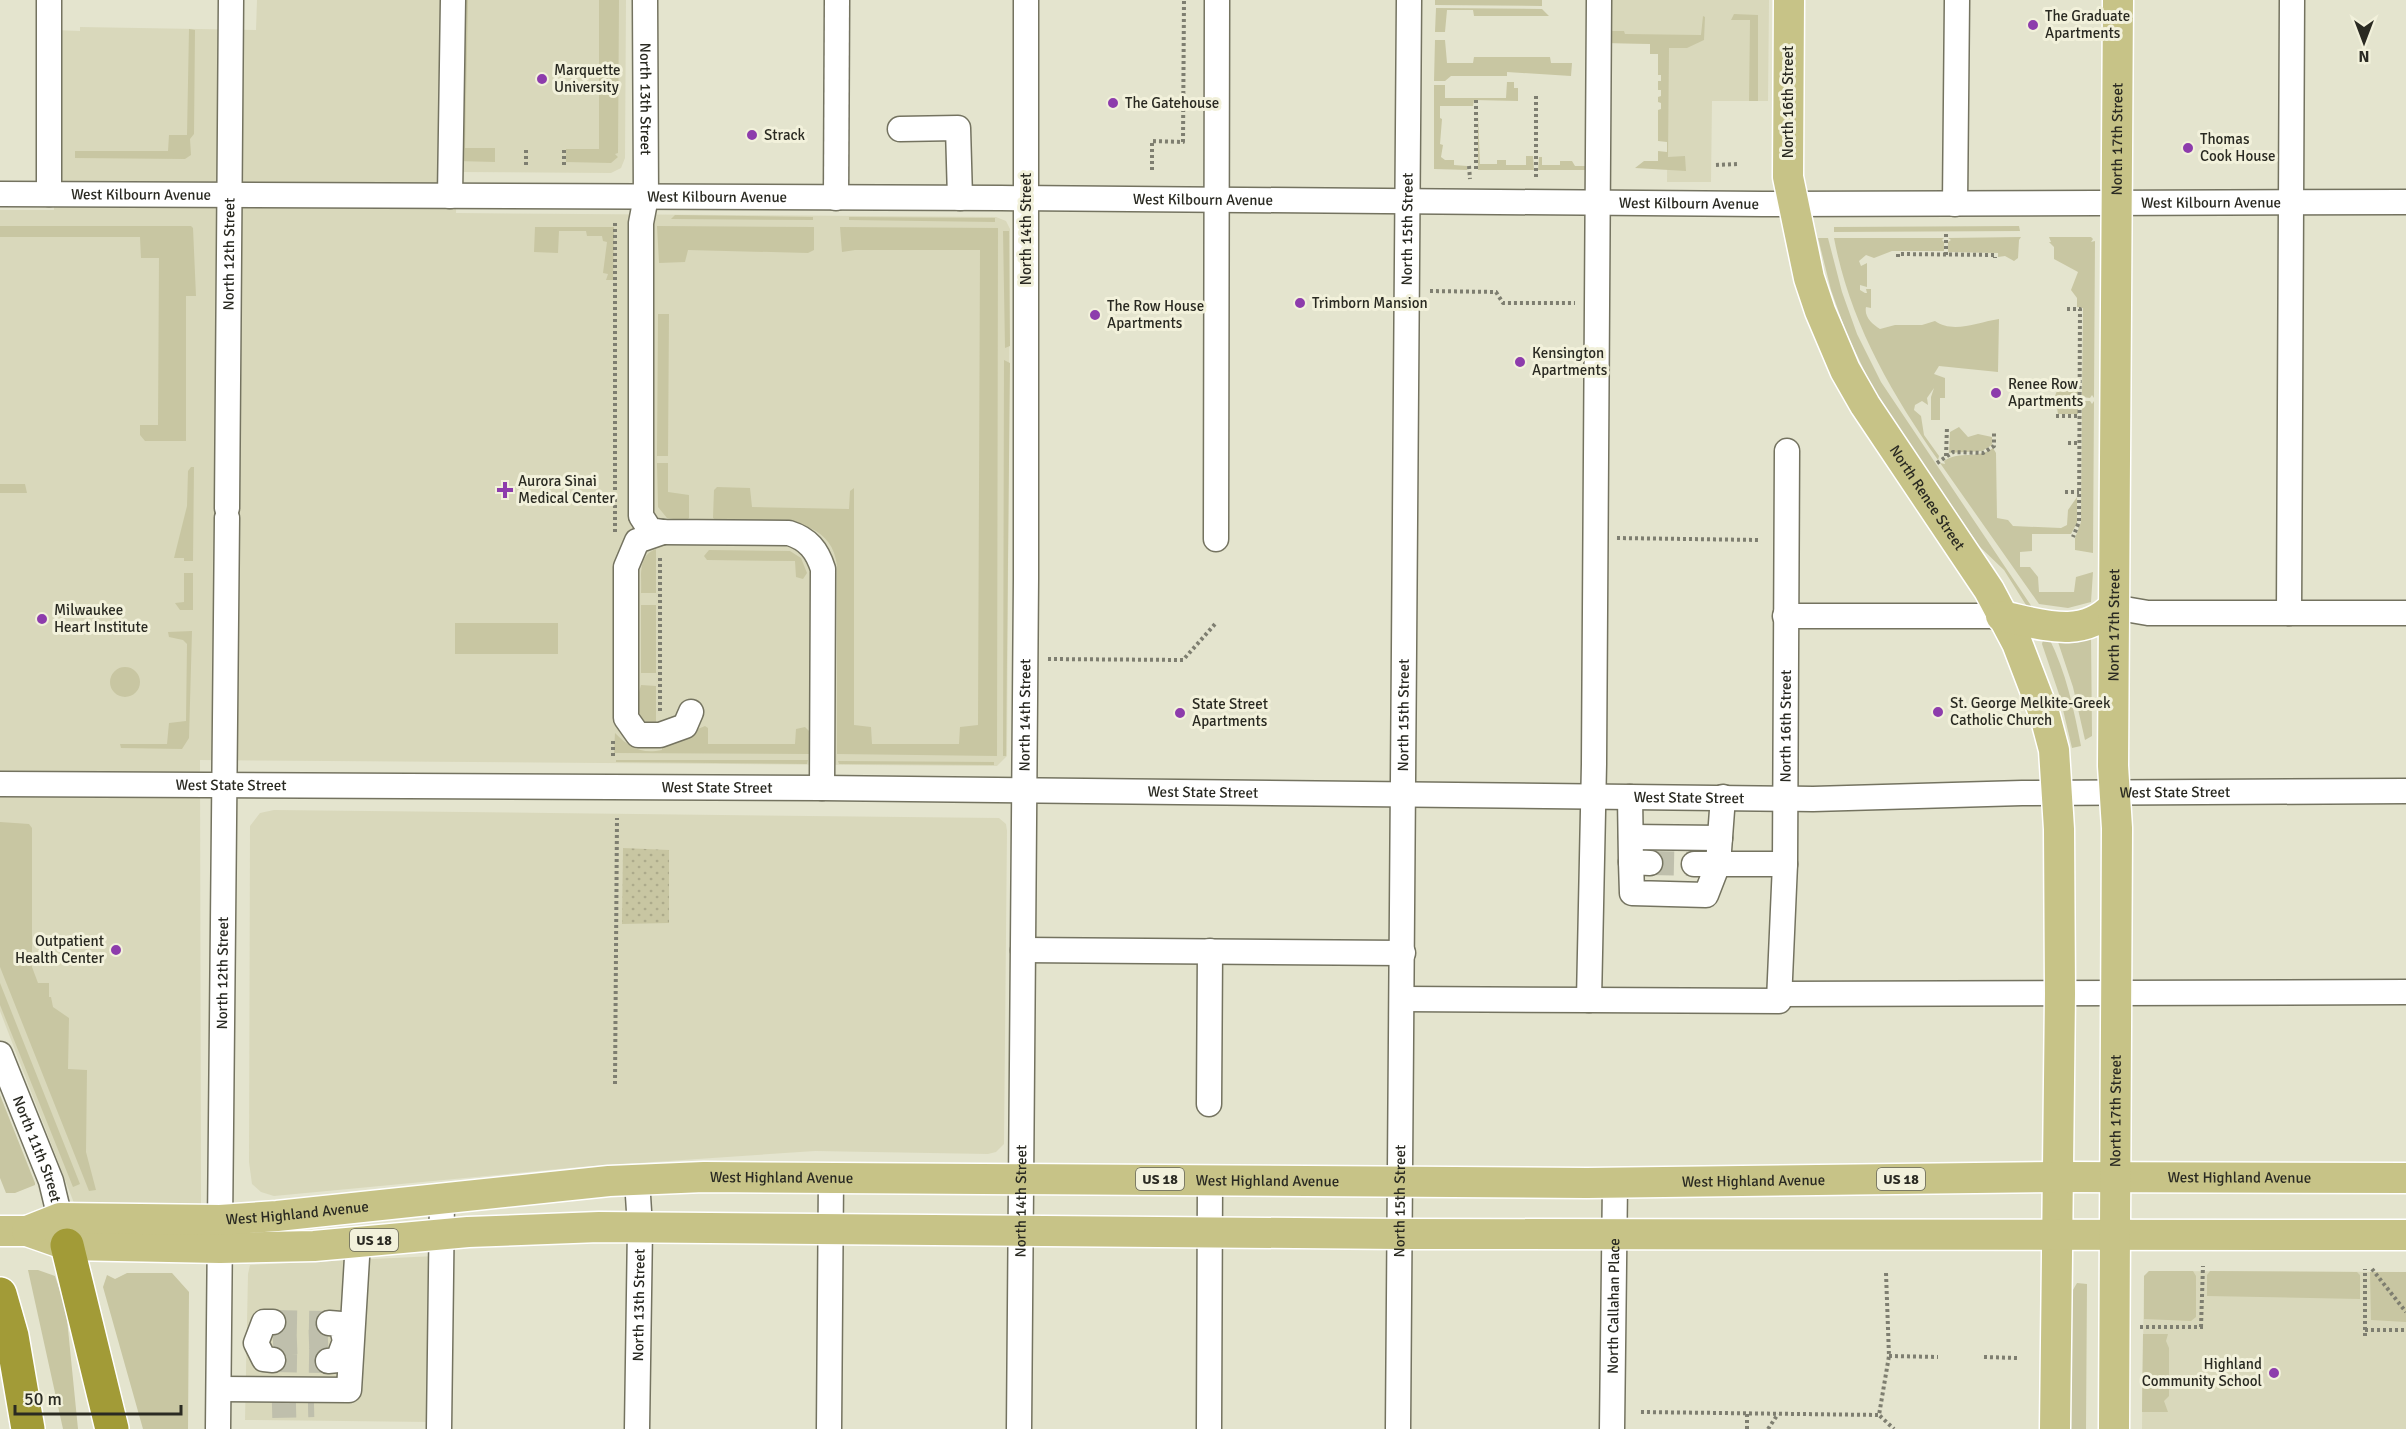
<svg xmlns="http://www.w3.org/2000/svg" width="2406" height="1429" font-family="Signika,sans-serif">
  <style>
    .built { fill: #d9d8bb }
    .green { fill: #c8c6a2 }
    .park { fill: url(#park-dots) }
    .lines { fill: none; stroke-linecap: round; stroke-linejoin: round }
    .minor-tunnel { stroke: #bfbfac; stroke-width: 24; stroke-dasharray: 24 12; stroke-linecap: butt }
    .minor-casing { stroke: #747360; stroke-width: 27 }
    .major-casing { stroke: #fff; stroke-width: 33 }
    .highway-casing { stroke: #fff; stroke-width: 36 }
    .path { stroke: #7e7e70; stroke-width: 4; stroke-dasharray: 3 3; stroke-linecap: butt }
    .minor { stroke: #fff; stroke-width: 24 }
    .major { stroke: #c7c387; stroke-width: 30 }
    .highway { stroke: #a29b37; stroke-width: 33 }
    .poi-dot { fill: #8d3cac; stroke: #f2f1db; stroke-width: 2 }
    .labels { text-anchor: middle; stroke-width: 6; stroke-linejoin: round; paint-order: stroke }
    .shield { fill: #f2f1db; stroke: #66665a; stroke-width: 1.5 }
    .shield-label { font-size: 14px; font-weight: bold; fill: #2a2a22 }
    .poi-label { font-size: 15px; fill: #2a2a22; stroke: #f2f1db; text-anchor: start }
    .street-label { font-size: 15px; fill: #2a2a22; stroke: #f2f1db }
  </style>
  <defs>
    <pattern id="park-dots" width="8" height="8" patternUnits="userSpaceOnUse" patternTransform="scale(1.5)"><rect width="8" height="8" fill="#c8c6a2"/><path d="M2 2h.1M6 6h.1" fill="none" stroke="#acaa8b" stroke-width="1.8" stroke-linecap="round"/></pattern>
  </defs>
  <rect width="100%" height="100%" fill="#e4e4ce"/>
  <path class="built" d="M257 0H626L625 158 621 168 611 173 457 172 456 213 996 217 1006 221 1010 229 1007 756 997 766 200 760 201 1204 74 1203 0 1011V210H54V30L80 31V27L256 30Z
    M1606 0H1769L1768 101H1712L1711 182H1667L1668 44 1606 43Z
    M274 810 999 818 1006 824 1007 831 1004 1144 996 1152 988 1154 815 1151 580 1167 274 1196 261 1192 252 1184 249 1162 250 826 260 813Z
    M435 1256 432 1422 245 1420 248 1274 250 1265Z
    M2149 1271 2406 1272V1429H2142L2144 1276Z"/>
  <path class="green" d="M459 0H468L465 148H495V162L457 161Z
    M599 0H619L618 153 615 154 618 157 611 163 566 162V149H599Z
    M1435 0H1542V6L1435 5Z
    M1436 8 1542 9 1549 16H1474L1473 10H1447L1445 32H1435Z
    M1734 14 1758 15V101H1749L1750 20H1731Z
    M1703 16 1705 17 1704 40 1687 48H1669L1668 157 1685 156 1686 171 1635 168 1644 161H1658V151L1667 152V142L1658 141V110L1661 109V103L1658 102V97L1661 96V90H1658V81H1661V75H1658V54H1650V44L1606 43V31H1624L1625 34 1701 35Z
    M189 29 195 30 194 134 190 139 191 155 185 159 75 158V151H168L169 135H187Z
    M1435 40H1445L1447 63H1473L1474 57H1550L1551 63H1572L1571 76 1507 72V76H1451L1445 81H1434Z
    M1507 82H1514V88H1518V101L1474 100 1473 106H1440V118L1442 119 1440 144 1443 145 1441 157 1445 160H1454V165L1467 166V170L1434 169V85H1445V98H1506Z
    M1478 113 1480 164H1497V160H1506V165H1526V156H1533L1534 170H1478Z
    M1539 157H1542V165H1560V161H1572L1575 166H1590V170H1538Z
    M675 215 813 217V220L671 219Z
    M849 217 995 218V222L849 220Z
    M0 226H191L193 228 196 296H186V441H145L140 435V425H158L159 258H141L140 237H0Z
    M657 226 814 227V250L808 253 688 250 685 262 659 263Z
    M2019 226 2020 231 1834 232V227Z
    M535 227H614L613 280H606L608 274 603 273 607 242 603 241 602 236H587L586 231H559L558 253 534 252Z
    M840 227 998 228 997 756 837 754V566C831 509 759 522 719 522L713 518 714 490 717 487 750 488 752 507 849 509 850 491 854 488V725L871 727 872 744H959L960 727 978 725 980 250H855L842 252Z
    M1003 231H1009L1010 346 1005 348Z
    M2021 237 2019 240 2018 258 2014 261 2005 256 1998 257V253L1948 252V242L1951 240 1948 238Z
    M2049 237H2091L2093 239 2091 242 2095 241 2094 398 2092 395 2090 398 2082 397 2083 308 2077 307V298L2071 290 2078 272 2054 259V247L2049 242H2051Z
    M1818 238H1828L1842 292 1857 334 1881 382 2034 610 2026 605 2004 570 1980 547 1875 393 1846 332 1831 290Z
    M1834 238H1944L1942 240 1944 242V251H1892L1874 258 1866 255 1859 261 1861 266 1867 263V287L1860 285V290L1865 293H1867L1866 289H1871V308L1866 307C1864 317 1872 324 1880 329L1895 325H1922L1935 321C1953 334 1978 322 1999 319L1998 372 1939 366 1934 374 1945 378V398H1940V420H1931V397L1934 388 1927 398 1928 405 1922 401 1915 405 1914 410 1921 416 1924 435 1939 456 1938 460C1890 391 1850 322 1834 238Z
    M658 314H669L668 456H657Z
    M1004 360 1010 363 1006 756H1003Z
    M2058 388H2078V414H2058L2055 396Z
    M2082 401H2090L2092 404 2094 401 2093 553 2075 550V538L2081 522Z
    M1959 427 1968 437 1978 434 1992 437V445L1982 451 1949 453 1950 432Z
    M1993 448 1996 453 1997 518 2008 520 2013 526 2061 528 2067 525 2068 510 2077 497V523L2071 534H2032V551L2020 552V567H2030L2038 577 2039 592H2074L2076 577 2093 572 2091 602 2068 608 2039 604 1940 463 1945 464 1944 461C1960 450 1977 460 1993 448Z
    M657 463H668V492L689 495V518L686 521 667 518 658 507Z
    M191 467H194L193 561H184V558H174L187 506 188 471Z
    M0 484H25L27 493H0Z
    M656 549V593H641C642 576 637 556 656 549Z
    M709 550 790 551 801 558 807 573 803 579 796 577 795 561 707 560 704 556Z
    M184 573H193V610H180L175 603 184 602Z
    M641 605H656V673H641Z
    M455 623H558V654H455Z
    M192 631 189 738 182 749 121 748 120 744H167L169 723 186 721 187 644 183 640 169 637 168 632Z
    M2091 635 2092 736 2085 740 2073 687 2057 639Z
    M2049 638C2066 672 2074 710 2081 746L2072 748 2060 697 2042 644 2043 640Z
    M110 682a15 15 0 1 1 30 0a15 15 0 1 1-30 0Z
    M641 685 656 686V727H647L634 711Z
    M705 726 708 728V744H795L796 729 805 727 809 731V754L614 753 615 733C630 748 641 754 662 750V744Z
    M616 760H808L807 764 616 762Z
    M838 761 994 762V765L839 764Z
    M0 822 29 824 32 828V967L38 983H49V997H51L53 1007 69 1018 68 1069 87 1070 86 1152 96 1190 89 1191 0 967Z
    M0 983 80 1184 73 1187 0 1005Z
    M0 1095 35 1183V1185L15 1193H6L0 1178Z
    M28 1270H38L55 1276 66 1309 78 1429H63Z
    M2149 1271H2193L2196 1276V1317L2191 1321 2144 1319V1276Z
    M2210 1271 2357 1272 2360 1275V1299L2207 1296V1275Z
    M2370 1272H2406V1322L2371 1320Z
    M127 1273H172L189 1292 188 1429H143L103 1287 107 1275 115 1279Z
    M2077 1283 2087 1284 2086 1429H2068L2070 1295Z
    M2143 1334H2168L2166 1341 2169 1348V1396L2164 1401 2168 1412H2142Z"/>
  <path class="park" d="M623 848 669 850V923L622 924Z"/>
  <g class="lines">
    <path class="minor-tunnel" d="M1650 863 1694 864
      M273 1322 329 1323
      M273 1343 328 1341
      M273 1360 328 1361
      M272 1406 314 1405"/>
    <g class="minor-casing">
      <g id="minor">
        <path id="s1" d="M645 0 646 197 641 223V516L650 530 663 532 789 533C808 539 817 550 823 569L822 788"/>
        <path d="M900 129 958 128 960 198"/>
        <path id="s2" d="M0 194 1001 198 1762 204 2406 202"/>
        <path d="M49 194V0"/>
        <path d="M450 196 453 0"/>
        <path d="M836 198 837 0"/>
        <path d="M1955 204 1957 0"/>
        <path id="s3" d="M227 508 231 0"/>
        <path d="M663 532 637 541 626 567V718L638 735H660L685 726 691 712"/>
        <path d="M1216 539 1217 0"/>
        <path d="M2113 607 2148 613H2406"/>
        <path d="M2289 613 2292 0"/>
        <path d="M1785 616H2001"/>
        <path id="s4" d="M0 784 822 788 1813 799 2022 793 2406 791"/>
        <path d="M1630 797 1631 862 1650 863"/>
        <path d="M1631 837 1720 838"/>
        <path d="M1631 862 1632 893 1706 895 1718 864 1723 797"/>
        <path d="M1694 864H1785"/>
        <path d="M1023 950 1403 953"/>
        <path d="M1779 994 2406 992"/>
        <path d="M1402 999 1589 1000 1594 764 1599 0"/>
        <path id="s5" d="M1589 1000 1779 1001 1785 864 1787 451"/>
        <path id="s6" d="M0 1054 51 1181 64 1235"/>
        <path d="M1209 1104 1210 951"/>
        <path d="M273 1360 264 1359 256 1343 264 1322H273"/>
        <path d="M328 1361 338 1360 345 1341 341 1324 329 1323"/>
        <path d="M219 1389 349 1390 358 1241"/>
        <path id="s7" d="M218 1429 227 518"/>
        <path d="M439 1429 442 1199"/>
        <path id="s8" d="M637 1429 640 1227 637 1180"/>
        <path d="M829 1429 831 1177"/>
        <path id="s9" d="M1019 1429 1026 579V0"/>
        <path d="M1209 1429 1210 1179"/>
        <path id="s10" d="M1398 1429 1409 0"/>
        <path id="s11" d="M1612 1429 1615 1183"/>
      </g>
    </g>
    <g class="major-casing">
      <g id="major">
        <path id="s12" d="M1789 0 1788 177 1809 278 1820 311 1845 370 1865 405 1989 590 2017 643 2045 716 2054 750 2059 829 2060 994 2055 1429"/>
        <path d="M2001 616C2041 624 2082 640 2113 607"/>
        <path d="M0 1231H27L67 1245 220 1248 314 1246 468 1232 599 1227 1400 1234 2406 1235"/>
        <path id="s13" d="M27 1231 60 1218 220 1220 277 1216 609 1181 704 1177 1587 1183 2059 1177 2406 1178"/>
        <path id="s14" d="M2114 1429 2117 828 2113 766 2118 0"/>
      </g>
    </g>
    <g class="highway-casing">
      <path id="highway" d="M67 1245 112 1429
        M0 1294 12 1336 28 1429"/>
    </g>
    <path class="path" d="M1536 96V180
      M1476 100V172
      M526 165V149
      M564 165V149
      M1716 165 1738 164
      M1469 166 1470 179
      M1152 170V141L1183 142 1184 0
      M615 223V534
      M1946 234V258
      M1898 257V254L1995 255V258
      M1430 291 1496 292 1503 303H1575
      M2067 309H2080L2079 522 2073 537
      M2056 386H2080
      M2056 416H2080
      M2068 443H2079
      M1946 456 1947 427
      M1937 463 1953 452 1983 453 1994 446V433
      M2065 492H2079
      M1617 538 1760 540
      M1048 659 1183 660 1216 623
      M660 711V556
      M613 756V739
      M615 1084 617 818
      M2372 1269 2406 1312
      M1886 1273 1889 1356 1879 1415 1894 1429
      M2140 1327H2206
      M2201 1327 2203 1266
      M2365 1330H2406
      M2365 1336V1269
      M1889 1356 1938 1357
      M1984 1357 2017 1358
      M1641 1412 1879 1415
      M1747 1429V1413
      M1768 1429 1778 1414"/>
    <use href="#minor" class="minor"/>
    <use href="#major" class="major"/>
    <use href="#highway" class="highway"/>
  </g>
  <g class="poi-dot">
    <circle cx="2033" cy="25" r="6"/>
    <circle cx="542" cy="79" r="6"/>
    <circle cx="1113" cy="103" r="6"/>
    <circle cx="752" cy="135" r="6"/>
    <circle cx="2188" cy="148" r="6"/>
    <circle cx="1300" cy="303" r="6"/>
    <circle cx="1095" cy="315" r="6"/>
    <circle cx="1520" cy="362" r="6"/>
    <circle cx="1996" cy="393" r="6"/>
    <path d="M502 481h6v6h6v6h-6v6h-6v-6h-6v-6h6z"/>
    <circle cx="42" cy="619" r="6"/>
    <circle cx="1938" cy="712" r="6"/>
    <circle cx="1180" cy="713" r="6"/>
    <circle cx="116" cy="950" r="6"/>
    <circle cx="2274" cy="1373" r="6"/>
  </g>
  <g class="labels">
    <g class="shield">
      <rect x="1136" y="1168" width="48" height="22" rx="4.5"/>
      <rect x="1877" y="1168" width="48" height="22" rx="4.5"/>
      <rect x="350" y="1229" width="48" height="22" rx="4.5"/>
    </g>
    <g class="shield-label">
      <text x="1160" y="1184">US 18</text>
      <text x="1901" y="1184">US 18</text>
      <text x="374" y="1245">US 18</text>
    </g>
    <g class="poi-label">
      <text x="2045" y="21">The Graduate<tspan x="2045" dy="17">Apartments</tspan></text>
      <text x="554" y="75">Marquette<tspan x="554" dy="17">University</tspan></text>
      <text x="1125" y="108">The Gatehouse</text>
      <text x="764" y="140">Strack</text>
      <text x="2200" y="144">Thomas<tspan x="2200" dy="17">Cook House</tspan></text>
      <text x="1312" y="308">Trimborn Mansion</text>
      <text x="1107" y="311">The Row House<tspan x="1107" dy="17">Apartments</tspan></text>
      <text x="1532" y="358">Kensington<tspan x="1532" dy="17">Apartments</tspan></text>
      <text x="2008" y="389">Renee Row<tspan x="2008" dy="17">Apartments</tspan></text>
      <text x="518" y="486">Aurora Sinai<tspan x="518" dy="17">Medical Center</tspan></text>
      <text x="54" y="615">Milwaukee<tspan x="54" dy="17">Heart Institute</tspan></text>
      <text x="1950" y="708">St. George Melkite-Greek<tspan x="1950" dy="17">Catholic Church</tspan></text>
      <text x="1192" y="709">State Street<tspan x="1192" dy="17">Apartments</tspan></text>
      <text x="104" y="946" text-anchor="end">Outpatient<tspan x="104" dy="17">Health Center</tspan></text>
      <text x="2262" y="1369" text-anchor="end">Highland<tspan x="2262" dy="17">Community School</tspan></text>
    </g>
    <g class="street-label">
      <text dy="5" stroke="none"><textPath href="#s1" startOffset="99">North 13th Street</textPath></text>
      <text transform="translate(1788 102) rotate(-90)" y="5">North 16th Street</text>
      <text dy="5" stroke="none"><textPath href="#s14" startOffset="1290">North 17th Street</textPath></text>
      <text dy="5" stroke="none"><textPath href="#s2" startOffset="141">West Kilbourn Avenue</textPath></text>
      <text dy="5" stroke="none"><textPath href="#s2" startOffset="717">West Kilbourn Avenue</textPath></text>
      <text dy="5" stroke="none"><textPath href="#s2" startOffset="1203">West Kilbourn Avenue</textPath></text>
      <text dy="5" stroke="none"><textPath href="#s2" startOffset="1689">West Kilbourn Avenue</textPath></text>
      <text dy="5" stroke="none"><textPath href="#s2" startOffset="2211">West Kilbourn Avenue</textPath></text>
      <text transform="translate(1026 229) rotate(-90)" y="5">North 14th Street</text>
      <text dy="5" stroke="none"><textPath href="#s10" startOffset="1200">North 15th Street</textPath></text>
      <text dy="5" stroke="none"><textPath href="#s3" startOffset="254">North 12th Street</textPath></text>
      <text dy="5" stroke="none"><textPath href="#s12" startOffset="531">North Renee Street</textPath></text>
      <text dy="5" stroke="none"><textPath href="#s14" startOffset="804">North 17th Street</textPath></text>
      <text dy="5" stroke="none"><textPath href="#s9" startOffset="714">North 14th Street</textPath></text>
      <text dy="5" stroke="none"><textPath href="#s10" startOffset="714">North 15th Street</textPath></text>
      <text dy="5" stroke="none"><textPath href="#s5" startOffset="465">North 16th Street</textPath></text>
      <text dy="5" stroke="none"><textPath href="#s4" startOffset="231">West State Street</textPath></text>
      <text dy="5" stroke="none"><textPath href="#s4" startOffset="717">West State Street</textPath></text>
      <text dy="5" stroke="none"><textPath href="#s4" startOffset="1203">West State Street</textPath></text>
      <text dy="5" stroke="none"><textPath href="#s4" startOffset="2175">West State Street</textPath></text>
      <text dy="5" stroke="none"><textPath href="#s4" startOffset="1689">West State Street</textPath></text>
      <text dy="5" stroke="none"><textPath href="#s7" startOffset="456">North 12th Street</textPath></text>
      <text dy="5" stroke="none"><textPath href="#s14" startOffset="318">North 17th Street</textPath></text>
      <text dy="5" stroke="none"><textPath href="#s6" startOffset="102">North 11th Street</textPath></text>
      <text dy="5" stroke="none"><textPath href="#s13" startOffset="759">West Highland Avenue</textPath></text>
      <text dy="5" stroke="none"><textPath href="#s13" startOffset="2217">West Highland Avenue</textPath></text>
      <text dy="5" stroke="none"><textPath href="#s13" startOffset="1245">West Highland Avenue</textPath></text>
      <text dy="5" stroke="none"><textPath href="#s13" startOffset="1731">West Highland Avenue</textPath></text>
      <text dy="5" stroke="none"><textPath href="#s9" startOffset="228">North 14th Street</textPath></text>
      <text dy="5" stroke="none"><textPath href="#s10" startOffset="228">North 15th Street</textPath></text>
      <text dy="5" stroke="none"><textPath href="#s13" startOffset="273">West Highland Avenue</textPath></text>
      <text dy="5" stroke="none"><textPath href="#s8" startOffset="124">North 13th Street</textPath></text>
      <text dy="5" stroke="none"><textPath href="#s11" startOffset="123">North Callahan Place</textPath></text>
    </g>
  </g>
  <g transform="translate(2364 42) rotate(180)" stroke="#f2f1db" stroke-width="4.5" paint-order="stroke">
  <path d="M0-4.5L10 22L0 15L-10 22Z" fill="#2a2a22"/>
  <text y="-9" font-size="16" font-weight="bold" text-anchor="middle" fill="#2a2a22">N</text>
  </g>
  <path d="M15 1405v9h166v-9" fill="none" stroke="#2a2a22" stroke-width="3"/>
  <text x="24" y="1405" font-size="18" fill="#2a2a22" stroke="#f2f1db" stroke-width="4.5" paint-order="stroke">50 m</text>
</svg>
